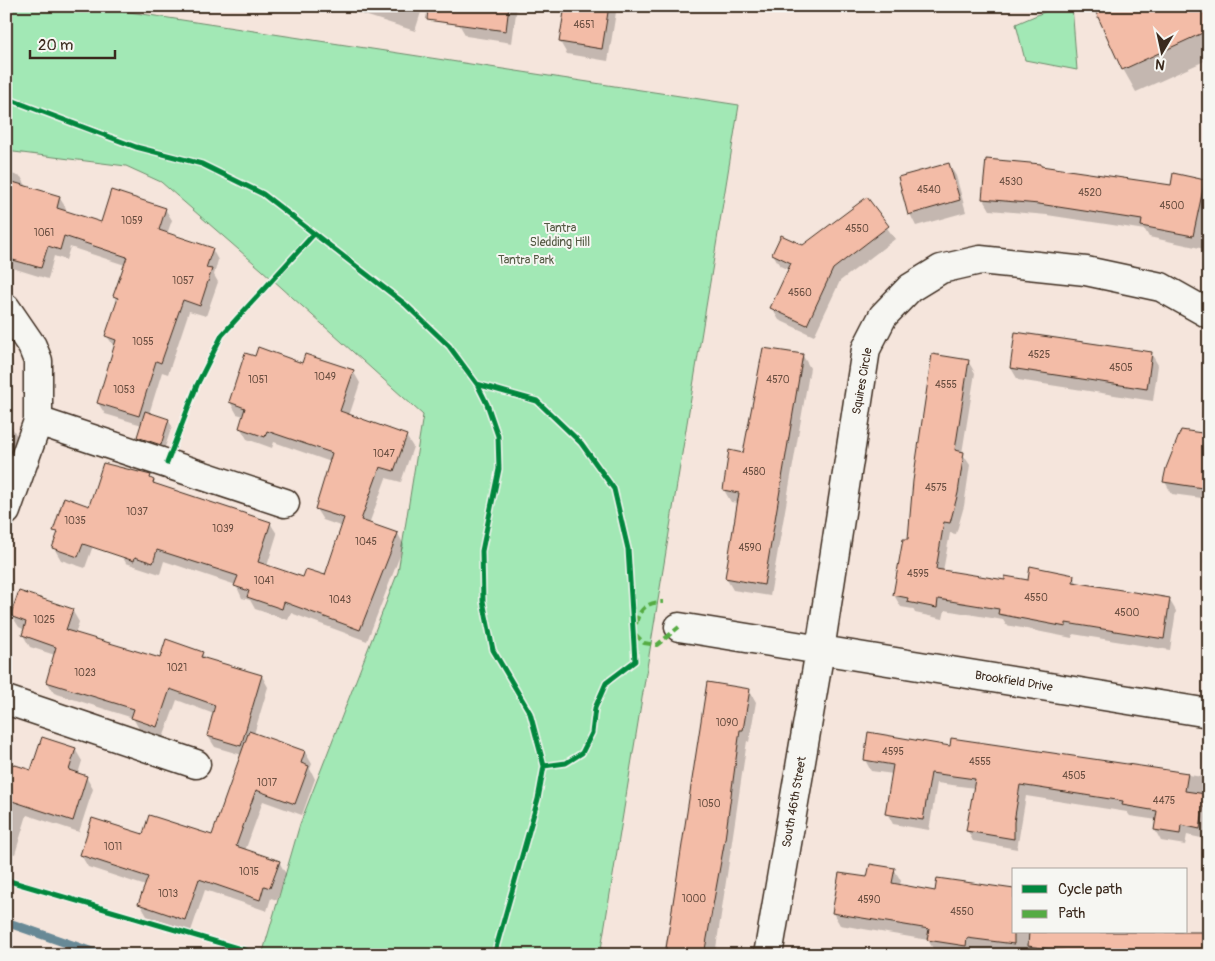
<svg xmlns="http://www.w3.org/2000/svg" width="1215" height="961" font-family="Pangolin,sans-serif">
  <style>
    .green { fill: #a2e8b5; stroke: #6e896a }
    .shadow { fill: #0003 }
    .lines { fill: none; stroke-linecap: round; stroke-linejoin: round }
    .stream { stroke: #678996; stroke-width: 9 }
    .building { fill: #f3bca7; stroke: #3b2a1e }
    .minor-casing { stroke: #3b2a1e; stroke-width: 31 }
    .minor { stroke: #f6f6f2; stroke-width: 28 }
    .quiet { stroke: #55ab43; stroke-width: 4; stroke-dasharray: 8 4; stroke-linecap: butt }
    .cycleway-casing { stroke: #f6f6f2; stroke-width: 8 }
    .cycleway { stroke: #00873e; stroke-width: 5 }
    .labels { text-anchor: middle; stroke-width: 4; stroke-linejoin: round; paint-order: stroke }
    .number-label { font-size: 10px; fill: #694e40 }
    .park-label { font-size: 12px; fill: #555a44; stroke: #f6f6f2 }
    .street-label { font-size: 12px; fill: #3b2a1e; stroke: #f6f6f2 }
  </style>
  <rect width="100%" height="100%" fill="#f5e5dc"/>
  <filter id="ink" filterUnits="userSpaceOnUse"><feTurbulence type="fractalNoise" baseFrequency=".02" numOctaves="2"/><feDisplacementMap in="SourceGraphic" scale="10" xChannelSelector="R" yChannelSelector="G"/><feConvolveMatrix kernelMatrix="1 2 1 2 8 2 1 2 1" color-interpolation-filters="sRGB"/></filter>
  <g filter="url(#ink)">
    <path class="green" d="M6 6H90L739 105 600 955H262L300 824 398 572 423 415 262 270 161 182 126 166 6 151Z
      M1058 6H1072L1077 70 1025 60 1016 24Z"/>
    <path class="shadow" d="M351 6H423L415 31 355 12Z
      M462 6H517L512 43 466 36 459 24Z
      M567 6H617L608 61 567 54 560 42Z
      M1209 6V59L1136 92 1123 69Z
      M949 164 956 176 966 212 916 226 910 214Z
      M1042 168 1172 186 1204 181 1209 189V250L1149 237 1145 230 1047 215 990 210 983 198Z
      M6 172 21 177 27 187 59 197 66 208 65 212 102 224 165 209 172 220 167 234 212 249 218 260 214 275 218 282 206 316 189 311 168 374 162 372 149 414 168 420 172 426 164 450 141 443 138 437 142 425 105 414 98 403 115 348 107 336 118 303 114 296 125 265 70 247 66 260 54 256 48 279 6 266Z
      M866 198 895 239 840 281 814 336 779 320 772 308 789 270 780 266 773 254 804 246Z
      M1016 334 1151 353 1158 365 1153 401 1018 380 1011 368Z
      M803 356 810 368 770 596 733 590 726 578 738 503 731 502 724 490Z
      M256 358 353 371 360 383 349 416 406 436 413 447 401 482 386 478 369 524 398 534 404 545 367 641 291 613 288 620 255 609 250 600 242 598 236 585 164 561 160 574 126 563 119 551 150 476 156 485 270 523 277 534 267 566 304 579 326 577 343 527 323 520 316 509 331 462 274 442 272 448 247 439 240 427 244 416 237 414 230 402Z
      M968 361 975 373 962 453 970 465 964 506 956 534 950 533 943 571 1006 581 1029 582 1073 576 1078 584 1169 599 1176 611 1170 650 1073 634 1072 638 1006 625 1003 620 945 610 943 619 915 613 913 609 901 607 894 595 909 541Z
      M6 423 10 424 17 436 7 461Z
      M1209 435V499L1172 494 1165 482Z
      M62 523 94 543 85 568 61 560 54 548Z
      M1209 536V571L1204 563Z
      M72 610 79 622 75 634 160 660 202 653 205 659 262 676 268 687 254 734 305 752 312 764 310 769 315 779 302 815 263 801 245 851 279 862 286 874 277 900 271 898 267 911 205 890 191 931 147 916 140 904 146 886 88 867 81 855 144 836 213 837 242 755 215 747 208 736 214 714 177 700 163 738 139 729 133 718 54 693 47 681 55 655 30 647 23 635 25 630 19 627 12 616Z
      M749 690 756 702 749 742 747 741 715 955H664L679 864Z
      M952 739 1209 778V824L1206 839 1187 835 1185 845 1161 841 1155 830 1157 820 1130 816 1127 812 1026 796 1017 849 973 841 967 830 975 788 937 783 929 830 893 824 887 813 893 774 871 771 865 760 951 748Z
      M75 749 82 761 78 774 86 777 93 789 79 832 27 815 15 854 6 852V763L32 772Z
      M894 869 901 881 900 885 936 892 1014 932H1181L1209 955H1012L974 950 973 955H955L935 952 928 940 840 925 833 913 868 879Z"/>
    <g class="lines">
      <path class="stream" d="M6 922 101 955"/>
    </g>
    <path class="building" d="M428 6H509L506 31 427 20Z
      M565 6H609L602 49 559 42Z
      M1093 6H1209V30L1122 70Z
      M986 159 1041 164V166L1171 185 1173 173 1205 180 1193 236 1141 226 1142 220 1039 204 982 199Z
      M949 163 960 200 908 215 898 177Z
      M6 180 60 196 57 208 101 222 111 190 166 208 159 230 213 248 206 268 212 269 200 306 183 300 161 363 156 361 139 416 97 403 116 340 105 336 118 298 113 296 127 257 64 236 60 250 48 246 41 268 6 258Z
      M867 197 889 226 833 269 807 325 770 308 791 263 772 254 781 235 803 245Z
      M1015 332 1152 352 1147 389 1010 368Z
      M258 347 302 363 305 354 354 370 340 411 407 435 394 471 380 467 361 520 398 533 360 630 284 602 282 609 247 597 249 591 234 586 238 576 157 550 153 563 135 557 134 561 83 544 78 557 52 548 58 532 53 531 64 497 89 506 103 463 151 475 150 478 154 480 153 483 271 522 258 562 303 577 306 569 325 575 344 518 315 509 332 453 267 431 265 437 239 428 245 408 229 402 245 353 255 356Z
      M763 348 803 354 764 585 725 578 739 493 723 490 729 450 743 453Z
      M932 354 969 360 955 450 964 452 958 493 950 523 944 522 936 569 1005 580V576L1028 580 1030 566 1074 575 1073 582 1170 598 1164 639 1066 623V627L998 614 999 609 938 599 937 608 907 602 908 598 893 595 903 539H908L913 481Z
      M145 411 169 419 161 445 137 437Z
      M1181 430 1209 434V489L1163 482 1166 468Z
      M19 591 73 609 66 630 160 658 166 639 203 652 201 657 262 675 241 746 207 736 215 705 170 689 157 727 131 718 134 709 46 682 56 647 22 635 26 622 10 616Z
      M707 682 750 689 743 730H740L725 839 704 955H665Z
      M249 731 305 751 301 763 309 766 295 804 256 790 236 846 280 861 270 888 264 886 260 900 199 879 185 920 138 904 148 877 80 855 92 818 143 834 149 815 212 835Z
      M868 732 950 746 951 738 1188 773 1185 791 1206 794 1200 829 1181 825 1180 834 1154 830 1157 811 1122 805 1123 801 1020 785 1014 822V839L966 831 975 779 931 773 923 820 885 814 893 765 864 760Z
      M42 737 76 748 69 770 87 776 73 821 6 799V762L31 770Z
      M870 864 895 868 892 883 935 891 937 878 1014 889V944L967 938 966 946 927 940 929 929 832 913 839 873 867 877Z
      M1029 932H1209V955H1090L1028 946Z"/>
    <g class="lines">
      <g class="minor-casing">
        <path id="minor" d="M6 308 32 346 38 361V421L6 511
          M38 421 285 503
          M679 627 1209 713
          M6 700 196 764
          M768 955 820 650 866 349 883 316 910 288 941 269 980 260 1086 271 1161 287 1209 314"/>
      </g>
      <use href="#minor" class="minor"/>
      <path class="quiet" d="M6 74V78
        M636 624C639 609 647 602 663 602
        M635 634 644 643 657 645 679 627"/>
      <g class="cycleway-casing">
        <path id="cycleway" d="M6 98 136 147 202 164 263 194 405 304 449 346 477 384 487 404 498 436 499 469 482 551 483 601 493 650 530 713 544 766 538 799 494 955
          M477 384 537 401 581 443 614 489 628 549 635 661 606 683 595 708 592 733 582 753 566 763 544 766
          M167 463 197 385 222 335 314 234
          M6 880 261 955"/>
      </g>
      <use href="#cycleway" class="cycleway"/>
    </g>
  </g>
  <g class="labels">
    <g class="number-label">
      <text x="584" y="28">4651</text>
      <text x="1011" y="185">4530</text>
      <text x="929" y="193">4540</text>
      <text x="1090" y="196">4520</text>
      <text x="1172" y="209">4500</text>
      <text x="132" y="224">1059</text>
      <text x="857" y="232">4550</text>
      <text x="44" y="236">1061</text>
      <text x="183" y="284">1057</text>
      <text x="800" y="296">4560</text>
      <text x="143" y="345">1055</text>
      <text x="1039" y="358">4525</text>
      <text x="1121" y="371">4505</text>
      <text x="325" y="380">1049</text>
      <text x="258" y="383">1051</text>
      <text x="778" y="383">4570</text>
      <text x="946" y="388">4555</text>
      <text x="124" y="393">1053</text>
      <text x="384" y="457">1047</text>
      <text x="754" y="475">4580</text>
      <text x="936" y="491">4575</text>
      <text x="137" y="515">1037</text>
      <text x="75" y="524">1035</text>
      <text x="223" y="532">1039</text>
      <text x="366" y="545">1045</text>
      <text x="750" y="551">4590</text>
      <text x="918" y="577">4595</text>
      <text x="264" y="584">1041</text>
      <text x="1036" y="601">4550</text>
      <text x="340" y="603">1043</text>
      <text x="1127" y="616">4500</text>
      <text x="44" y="623">1025</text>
      <text x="177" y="671">1021</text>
      <text x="85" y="676">1023</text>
      <text x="727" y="726">1090</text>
      <text x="893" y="755">4595</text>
      <text x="980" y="765">4555</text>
      <text x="1074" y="779">4505</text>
      <text x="267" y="786">1017</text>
      <text x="1164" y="804">4475</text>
      <text x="709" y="807">1050</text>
      <text x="113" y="850">1011</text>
      <text x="249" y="875">1015</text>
      <text x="168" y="897">1013</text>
      <text x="694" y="902">1000</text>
      <text x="869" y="903">4590</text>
      <text x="962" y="915">4550</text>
    </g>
    <g class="park-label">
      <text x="560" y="232">Tantra<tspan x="560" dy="14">Sledding Hill</tspan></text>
      <text x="526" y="264">Tantra Park</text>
    </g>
    <g class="street-label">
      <text transform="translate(862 381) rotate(-80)" y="4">Squires Circle</text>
      <text transform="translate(1014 681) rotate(9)" y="4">Brookfield Drive</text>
      <text transform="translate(794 802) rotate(-80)" y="4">South 46th Street</text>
    </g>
  </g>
  <rect width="1215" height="961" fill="none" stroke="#f6f6f2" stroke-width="25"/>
  <rect x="12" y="12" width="1190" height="936" fill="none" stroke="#3b2a1e" stroke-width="2" filter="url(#ink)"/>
  <rect x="1012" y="868" width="175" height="65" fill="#f6f6f2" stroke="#aba49d"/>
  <rect x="1022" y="885" width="25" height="8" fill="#00873e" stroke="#aba49d"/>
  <text x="1058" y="894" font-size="15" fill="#3b2a1e">Cycle path</text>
  <rect x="1022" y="910" width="25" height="8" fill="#55ab43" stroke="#aba49d"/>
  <text x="1058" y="918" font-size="15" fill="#3b2a1e">Path</text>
  <g transform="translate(1162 52) rotate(189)" stroke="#f6f6f2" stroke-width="4" paint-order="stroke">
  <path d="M0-4L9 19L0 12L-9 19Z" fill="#3b2a1e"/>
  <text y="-8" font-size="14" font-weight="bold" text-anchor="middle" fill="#3b2a1e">N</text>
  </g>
  <path d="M30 50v8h85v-8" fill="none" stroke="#3b2a1e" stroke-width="2.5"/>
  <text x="38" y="50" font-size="15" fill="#3b2a1e" stroke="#f6f6f2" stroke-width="4" paint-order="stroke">20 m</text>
</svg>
